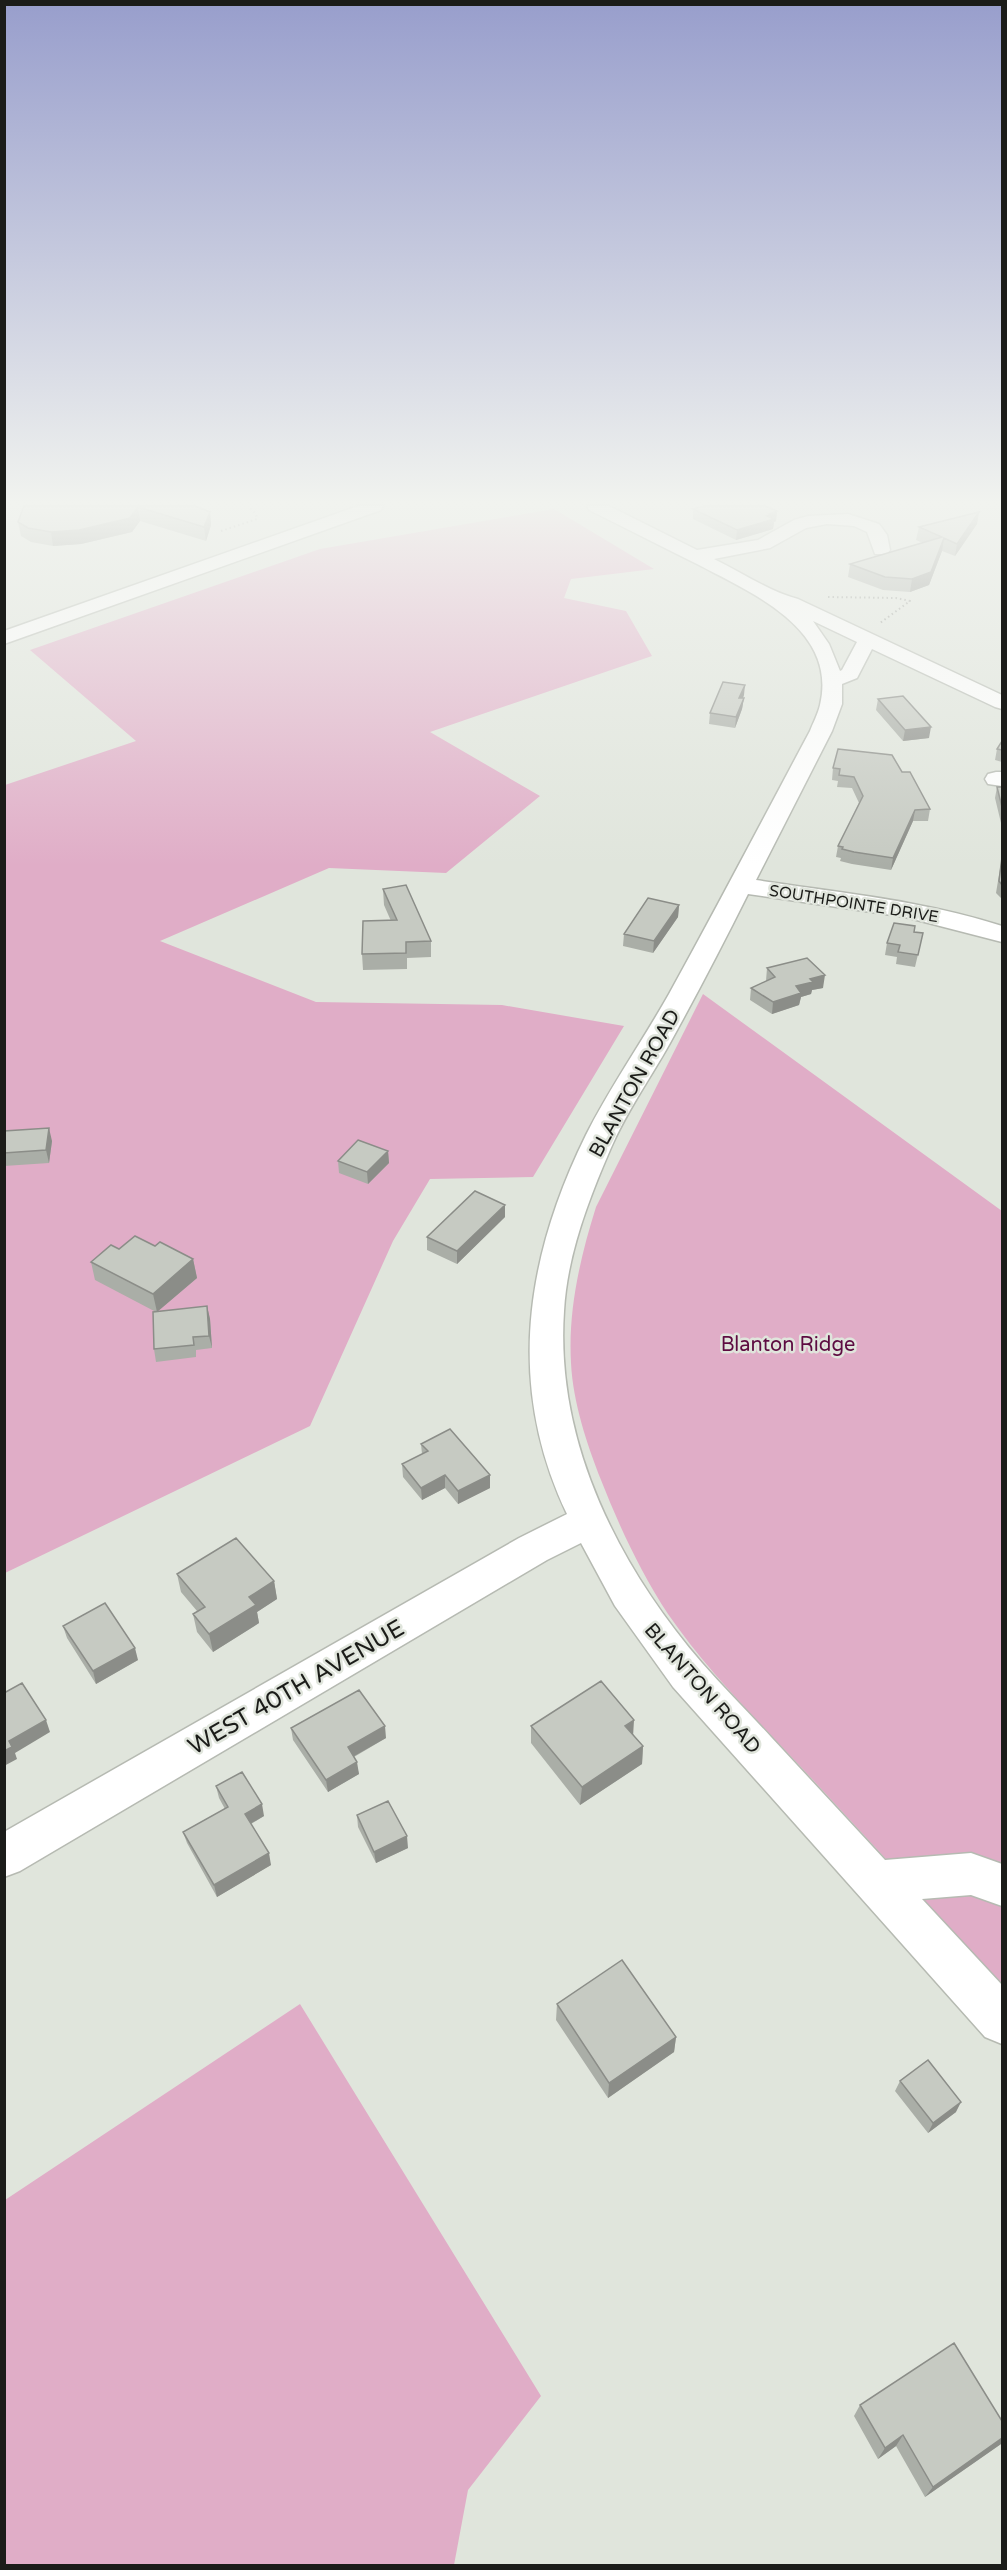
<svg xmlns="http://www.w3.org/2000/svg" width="1007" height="2570" font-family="'Varela Round',sans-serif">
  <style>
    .green { fill: #e0adc7 }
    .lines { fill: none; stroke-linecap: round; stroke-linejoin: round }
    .minor-casing { stroke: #b6bab2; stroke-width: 3 }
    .path { stroke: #969993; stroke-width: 2; stroke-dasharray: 1.5 3; stroke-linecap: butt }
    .minor { fill: #fff; fill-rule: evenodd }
    .wall { fill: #aaaea7 }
    .shaded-wall { fill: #8b8d88 }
    .building { fill: #c6cac2; stroke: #8b8d88; stroke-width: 1.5 }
    .labels { text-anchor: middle; stroke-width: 5; stroke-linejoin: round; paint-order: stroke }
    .far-street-label { font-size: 16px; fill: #1b1c19; stroke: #e0e5dc }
    .street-label { font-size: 20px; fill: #1b1c19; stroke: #e0e5dc }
    .park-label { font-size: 20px; fill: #5d0b41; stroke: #e0e5dc }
    .near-street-label { font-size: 24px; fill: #1b1c19; stroke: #e0e5dc }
  </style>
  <rect width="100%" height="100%" fill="#e0e5dc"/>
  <path class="green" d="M554 509 654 569 571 579 564 598 626 611 652 656 430 732 540 796 446 873 329 868 160 941 316 1002 502 1005 624 1026 533 1177 430 1179 393 1241 310 1426 5 1573V785L136 741 30 650 320 549Z
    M703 994 1002 1211V1985C943 1921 884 1857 825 1793 772 1735 713 1679 668 1614 641 1573 619 1526 601 1480 587 1444 573 1403 571 1363 568 1310 580 1258 596 1207Z
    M300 2004 541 2396 468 2490 454 2565H5V2200Z"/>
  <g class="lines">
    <g class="minor-casing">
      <path id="minor" d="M358 506H383L381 510 4 644V631Z
        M587 506H609L697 550 758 540 794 520 808 516 848 514 879 524 887 535 890 550 887 554H875L867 532 854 526 827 524 806 528 770 548 714 559C741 572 770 592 798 599L1002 695V709L995 707 872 649 857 678 842 684V704L832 731 756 880C839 893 922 900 1002 926V942L905 917 748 894C723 944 697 994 670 1043 650 1079 626 1112 610 1150 588 1201 567 1256 564 1311 555 1442 619 1567 702 1663 724 1688 748 1712 771 1737 809 1778 847 1819 885 1860L971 1853 1002 1864V1906L971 1895 922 1899 1002 1985V2044L985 2037 673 1687 615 1606 581 1543 547 1560 20 1871 4 1877V1832L519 1538 567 1514C506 1386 525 1259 586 1135 610 1087 642 1042 669 994 717 907 763 819 810 731 813 723 818 714 820 705 838 629 752 593 699 565 662 547 626 528 589 510ZM813 621 857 642 842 670 840 671 829 644Z
        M996 772H1002V786L988 784 985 779 988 774Z"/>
    </g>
    <path class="path" d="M221 531 257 519 256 514 248 506
      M828 597 896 598 910 601 880 623"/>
    <use href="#minor" class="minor"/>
  </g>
  <path class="wall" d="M24 506H195L210 512 211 525 206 541 140 521 132 532 81 544 53 546 31 542 21 536 18 522Z
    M693 509 777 511 776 521 774 522 773 529 736 540 693 519Z
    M979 512 977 524 955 556 942 551 929 585 910 592 883 590 848 577 850 564 923 543 916 540 919 527Z
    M744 695 743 698H744L742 709 735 728 709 724 710 713Z
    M878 699 929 738 903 741 876 710Z
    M1002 741V762L995 760 997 749Z
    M833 768 902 772 930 809 928 821H913L891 870 852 864 840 861 841 858 836 857 838 846 859 803 852 788 837 787 838 781 832 780Z
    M997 787H1002V823H1001L995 798Z
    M1002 857V899L996 893Z
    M383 889 431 941V957L407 958V969L363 970 362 954 391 921 384 905Z
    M679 905 678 917 653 953 623 946 624 934Z
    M914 932 923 933 915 967 896 964 897 957 885 955 887 943Z
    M767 968 823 988 812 990 811 994 801 997 799 1005 772 1014 750 1000 751 988 766 981Z
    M4 1131 52 1141 49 1163 4 1166Z
    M388 1151 389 1163 368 1184 339 1173 338 1161Z
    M505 1217 457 1264 427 1250V1237Z
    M155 1246 193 1259 197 1278 157 1312 207 1306 210 1319 212 1348 196 1350V1357L156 1362 154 1349 156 1312 95 1280 91 1262 119 1249Z
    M421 1444 490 1488 458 1504 445 1488 422 1500 403 1477 402 1464 422 1454Z
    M177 1574 274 1581 277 1599 257 1612 259 1623 213 1652 197 1632 193 1614 197 1611 181 1592Z
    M63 1626 138 1660 96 1684 67 1638Z
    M531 1726 633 1734 643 1746 642 1764 580 1805 531 1743Z
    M291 1728 386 1738 354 1757 359 1774 328 1792 293 1740Z
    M216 1786 264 1816 251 1824 271 1865 217 1897 187 1843 183 1832 225 1809 219 1798Z
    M357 1815 408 1848 376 1863 358 1827Z
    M557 2004 676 2037 674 2052 608 2098 556 2020Z
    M900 2081 956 2112 928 2133 895 2091Z
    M860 2405 1001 2444 925 2497 896 2446 878 2459 854 2416Z"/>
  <path class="shaded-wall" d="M138 507 140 521 132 532 81 544 53 546 51 532Z
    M777 511 776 521 774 522 773 529 736 540 737 530 767 516 769 514Z
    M210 512 211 525 206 541 204 527Z
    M979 512 977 524 955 556 957 544Z
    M944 538 942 551 929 585 910 592 912 579Z
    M745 685 744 695 738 709 739 698Z
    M744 698 742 709 735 728 736 717Z
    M931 727 929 738 903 741 905 730Z
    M915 810 913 821 891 870 893 858Z
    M679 905 678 917 653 953 654 941Z
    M825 975 823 988 812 990 811 994 801 997 799 1005 772 1014 773 1002 796 986 810 979Z
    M49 1128 52 1141 49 1163 46 1150Z
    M388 1151 389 1163 368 1184 367 1172Z
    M505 1205V1217L457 1264V1251Z
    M193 1259 197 1278 157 1312 153 1294Z
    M207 1306 210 1319 212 1348 209 1336Z
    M445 1475V1488L422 1500 421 1488Z
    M490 1475V1488L458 1504V1491Z
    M274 1581 277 1599 257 1612 259 1623 213 1652 209 1634 249 1597Z
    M135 1648 138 1660 96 1684 93 1671Z
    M46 1720 50 1732 15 1753 17 1759 4 1766V1751L9 1741Z
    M634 1720 633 1737 625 1726Z
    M385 1726 386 1738 349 1759 348 1747Z
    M643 1746 642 1764 580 1805 582 1787Z
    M357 1762 359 1774 328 1792 326 1780Z
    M262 1804 264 1816 248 1825 245 1814Z
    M407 1836 408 1848 376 1863 374 1852Z
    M269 1853 271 1865 217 1897 214 1885Z
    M676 2037 674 2052 608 2098 609 2083Z
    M961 2102 956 2112 928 2133 933 2123Z
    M903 2435 896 2446 878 2459 885 2448Z
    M1002 2438V2442L1001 2444 925 2497 933 2487Z"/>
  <path class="building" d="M24 506H195L210 512 204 527 138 507 130 518 79 530 51 532 28 528 18 522Z
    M704 506H765L777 511 769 514 771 515 767 516 774 519 737 530 693 509Z
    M979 512 957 544 944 538 931 572 912 579 885 577 850 564 942 537 919 527Z
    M723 682 745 685 739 698H744L736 717 710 713Z
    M903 696 931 727 905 730 878 699Z
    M1002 741V750L997 749Z
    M838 749 892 755 902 772H910L930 809 915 810 893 858 854 852 842 849 843 847 838 846 863 796 854 777 839 775 840 769 833 768Z
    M997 787H1002V807Z
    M1002 857V885L999 881Z
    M406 885 431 941 406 942V953L362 954 363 921 397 920 383 889Z
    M648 898 679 905 654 941 624 934Z
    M894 923 915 926 914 932 923 933 918 955 898 952 900 945 887 943Z
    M807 958 825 975 810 979 813 982 796 986 801 993 773 1002 751 988 775 977 767 968Z
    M49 1128 46 1150 4 1153V1131Z
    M358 1140 388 1151 367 1172 338 1161Z
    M475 1191 505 1205 457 1251 427 1237Z
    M135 1236 155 1246 160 1242 193 1259 153 1294 91 1262 111 1245 119 1249Z
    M207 1306 209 1336 193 1337 194 1345 154 1349 153 1312Z
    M450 1429 490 1475 458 1491 445 1475 421 1488 402 1464 428 1451 421 1444Z
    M236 1538 274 1581 249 1597 256 1605 209 1634 193 1614 205 1607 177 1574Z
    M105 1603 135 1648 93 1671 63 1626Z
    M601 1681 634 1720 625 1726 643 1746 582 1787 531 1726Z
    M22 1683 46 1720 9 1741 12 1747 4 1751V1693Z
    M359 1690 385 1726 348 1747 357 1762 326 1780 291 1728Z
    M242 1772 262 1804 245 1814 269 1853 214 1885 183 1832 228 1807 216 1786Z
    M388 1801 407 1836 374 1852 357 1815Z
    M622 1960 676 2037 609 2083 557 2004Z
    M928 2060 961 2102 933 2123 900 2081Z
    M954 2343 1002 2421V2438L933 2487 903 2435 885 2448 860 2405Z"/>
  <linearGradient id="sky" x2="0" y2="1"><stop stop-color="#989ecc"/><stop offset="0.58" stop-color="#f1f3ef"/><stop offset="1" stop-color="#f1f3ef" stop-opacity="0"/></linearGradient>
  <rect width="1007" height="866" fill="url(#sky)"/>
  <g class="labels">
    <g class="far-street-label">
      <text transform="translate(854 903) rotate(9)" y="6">SOUTHPOINTE DRIVE</text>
    </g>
    <g class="street-label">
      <text transform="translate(634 1083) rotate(-61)" y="7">BLANTON ROAD</text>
      <text transform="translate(703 1688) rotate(49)" y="7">BLANTON ROAD</text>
    </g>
    <g class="park-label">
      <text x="788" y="1351">Blanton Ridge</text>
    </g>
    <g class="near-street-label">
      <text transform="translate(296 1687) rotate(-30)" y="8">WEST 40TH AVENUE</text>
    </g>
  </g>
  <rect width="1007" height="2570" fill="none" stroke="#1b1c19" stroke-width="12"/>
</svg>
